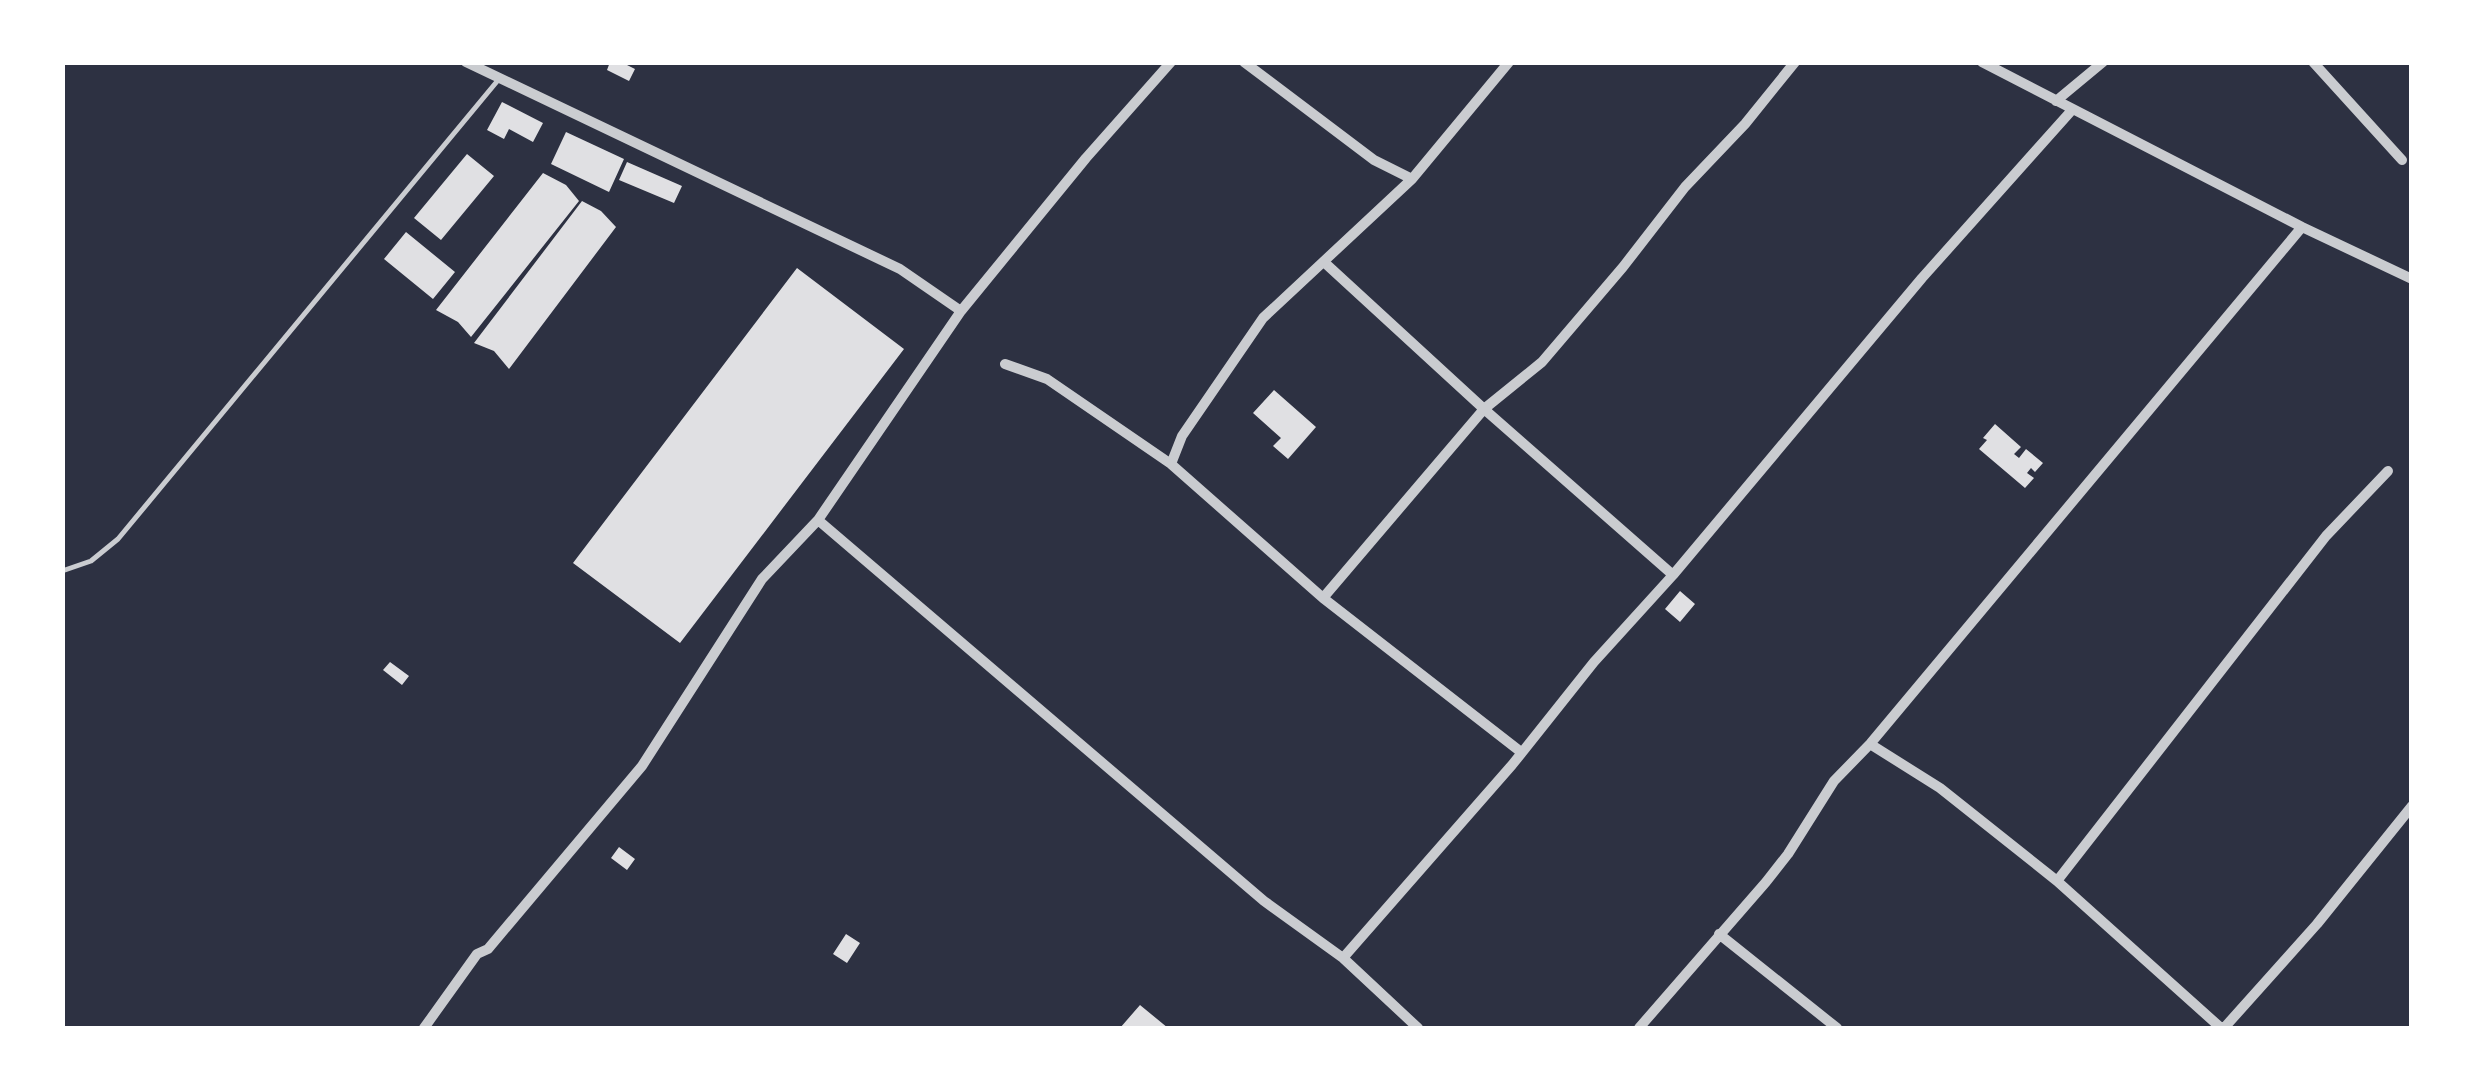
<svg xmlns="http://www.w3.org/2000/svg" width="2474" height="1091" font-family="Lato,sans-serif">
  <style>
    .building { fill: #e0e0e3 }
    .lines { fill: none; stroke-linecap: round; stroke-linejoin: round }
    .service { stroke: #caccd0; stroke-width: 5 }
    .minor { stroke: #caccd0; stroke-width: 10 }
  </style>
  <rect width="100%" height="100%" fill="#2d3142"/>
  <path class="building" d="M610 62H621L635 69 629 81 607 70Z
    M502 102 543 123 533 142 509 129 504 139 487 130Z
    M566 132 624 159 609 192 551 164Z
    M467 154 494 176 441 240 414 218Z
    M627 162 682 186 674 203 619 180Z
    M543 173 566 185 579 201 471 337 458 322 436 310Z
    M582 201 601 211 616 227 509 369 494 351 474 343Z
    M406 232 455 272 433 299 384 259Z
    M797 268 904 349 680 643 573 563Z
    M1274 390 1316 427 1288 459 1273 446 1281 438 1253 413Z
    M1995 424 2021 447 2014 454 2019 458 2026 449 2043 463 2035 472 2031 468 2027 473 2034 478 2025 488 1979 449 1987 440 1983 438Z
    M1680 591 1695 604 1680 622 1665 609Z
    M390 662 409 676 402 685 383 670Z
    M619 847 635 859 627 870 611 858Z
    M846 934 860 943 847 963 833 954Z
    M1140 1005 1168 1028H1120Z"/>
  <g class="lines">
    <path class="service" d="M62 571 91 561 118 539 499 79"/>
    <path class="minor" d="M466 62 900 269 961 311
      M1171 62 1086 158 961 311 818 520 1264 901 1343 958 1418 1028
      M1244 62 1374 160 1412 179
      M1982 62 2302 227 2412 279
      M2313 62 2402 160
      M2056 101 2103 62
      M1325 263 1484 409 1673 575
      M1005 364 1047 379 1171 464 1323 598 1521 752
      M1171 464 1182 436 1263 318 1412 179 1509 62
      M1323 598 1484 409 1542 362 1623 267 1685 187 1745 124 1795 62
      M1870 744 1940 788 2057 881 2221 1028
      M2057 881 2326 536 2388 471
      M1719 934 1837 1028
      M1343 958 1512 765 1594 662 1673 575 1922 278 2072 110
      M424 1028 477 954 488 949 642 766 762 579 818 520
      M1639 1028 1766 882 1788 854 1834 781 1870 744 2302 227
      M2224 1028 2317 924 2412 806"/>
  </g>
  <rect width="2474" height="1091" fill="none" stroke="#ffffff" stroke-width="130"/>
</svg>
